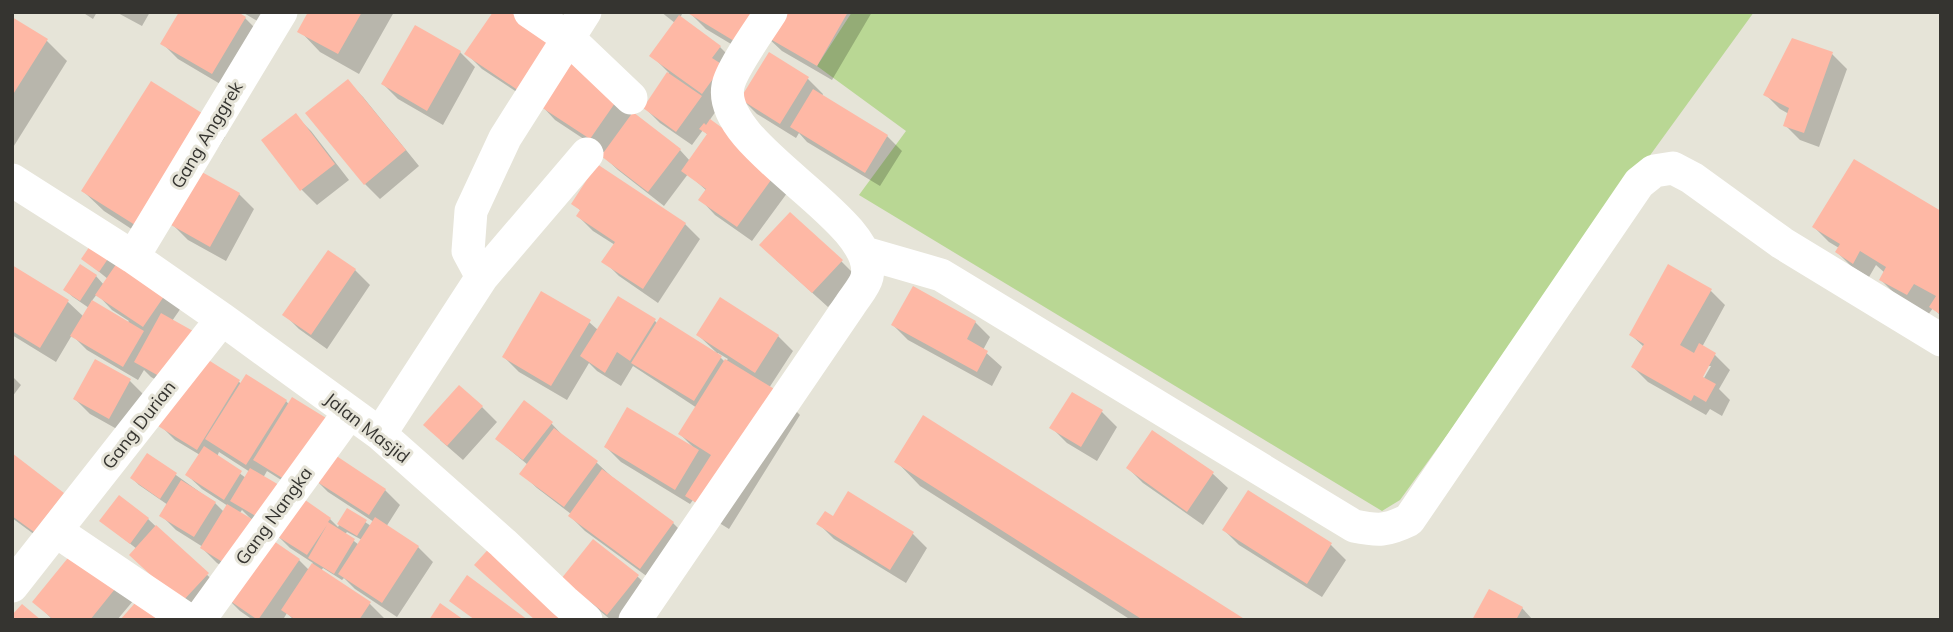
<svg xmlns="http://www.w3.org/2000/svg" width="1953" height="632" font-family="Mulish,sans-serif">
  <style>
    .green { fill: #b9d794 }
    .shadow { fill: #0003; fill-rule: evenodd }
    .building { fill: #feb8a5 }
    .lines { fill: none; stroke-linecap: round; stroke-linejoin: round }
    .street { stroke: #fff; stroke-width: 33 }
    .labels { text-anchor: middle; stroke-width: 6; stroke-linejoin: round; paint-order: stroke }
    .street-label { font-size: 18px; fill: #353430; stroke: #e6e4d8 }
  </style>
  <rect width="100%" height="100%" fill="#e6e4d8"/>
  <path class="green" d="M852 12H1754L1400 500 1382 511 859 195 906 131 817 66Z"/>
  <path class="shadow" d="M82 12H97L93 19Z
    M116 12H150L142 26Z
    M242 12H294L281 35Z
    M310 12H394L359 74 320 52 300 31Z
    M495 12 632 114 680 150 690 161 709 136 703 130 692 145 660 123 645 108 669 73 651 55 675 23 661 12H683L680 18 720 47 735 62 737 81 709 121 793 185 752 241 715 215 701 200 707 191 688 174 664 206 618 170 603 156 605 153 555 120 542 106 541 108 482 69 467 54Z
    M756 12 736 47 706 29 691 14Z
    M760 12H872L832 80 782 51 767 37Z
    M245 18 260 33 227 88 178 59 163 44Z
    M12 19 47 41 67 61 12 149Z
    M460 52 475 67 443 125 398 99 383 84Z
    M1832 54 1847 69 1819 147 1800 140 1785 125 1789 114 1780 109 1765 94Z
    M770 55 808 79 823 94 822 96 887 136 902 151 880 186 807 142 799 133 796 138 757 114 742 99Z
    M348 82 363 97 419 166 380 199 365 184Z
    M296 116 311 131 349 180 317 205 302 190 264 140Z
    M204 117 225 137 201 174 239 194 254 209 226 261 188 240 173 225 174 217 156 245 104 211 83 191Z
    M573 203 685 224 700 239 658 303 619 276 604 261 615 245 593 231 578 216 581 211Z
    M1941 213V316L1933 308 1928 315 1901 300 1881 280 1885 273 1876 265 1869 277 1852 267 1837 252 1839 248 1829 242 1814 227Z
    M96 240 181 308 172 321 201 357 242 384 247 376 286 401 334 456 385 490 400 505 386 527 418 547 433 562 397 617 355 589 344 578 342 580 323 568 321 571 370 604 385 619 384 620H294L287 613 284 618 286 620H253L240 611 225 596 238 576 217 563 202 548 203 547 176 530 161 515 168 505 139 485 132 478 148 455 215 503 224 512 228 506 202 489 187 475 200 455 175 440 160 425 180 393 151 377 144 370 138 380 87 350 72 335 56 362 12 335V267L68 302 84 317 89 308 73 297 65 290 96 276 104 285 108 279 83 259ZM97 294 112 310 129 321 127 323 91 302ZM219 452 250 472 246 478 217 457ZM267 471 308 497 318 482 328 492 374 522 371 526 347 510 338 527 330 519 298 497 263 478ZM242 510 251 519 239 514ZM347 532 362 540 359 545 345 534ZM275 533 290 548 313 563 309 570 299 560 273 542Z
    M328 252 355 270 370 285 327 349 299 329 284 314Z
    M776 260 841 261 856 276 828 307Z
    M1710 290 1725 305 1702 347 1715 355 1730 370 1719 389 1730 400 1722 416 1710 409 1706 415 1648 382 1633 367 1644 347 1631 335ZM1707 366H1711L1700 385 1697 383Z
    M655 321 658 324 717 353 698 335 778 336 793 351 769 388 780 395 800 415 729 529 708 516 693 500 690 504 621 462 606 447 694 448 680 434 697 408 633 366 621 386 597 371 589 363 567 400 519 372 504 357 589 322 598 330ZM718 353 728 359 725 362 717 354Z
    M975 322 990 337 983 350 1002 367 992 386 908 340 893 325Z
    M96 361 130 381 145 396 124 433 90 414 75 399Z
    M12 376 21 385 12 397Z
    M1072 394 1102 412 1117 427 1097 461 1067 443 1052 428Z
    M482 407 497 422 463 460 440 440Z
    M551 423 566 439 597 463 612 477 673 523 688 538 656 583 585 531 570 516 571 514 537 488 522 474 528 465 497 439Z
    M1153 432 1213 474 1228 488 1203 525 1143 483 1128 468Z
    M12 455 50 546 12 518Z
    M896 461 1242 620H1131L920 486Z
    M1248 492 1331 545 1346 560 1322 597 1239 545 1224 530Z
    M120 497 148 519 222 589 197 617 137 549 101 521Z
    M819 524 912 533 927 548 906 583 834 539Z
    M594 541 638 577 653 591 630 620H611L579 594Z
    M76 550 133 601 117 620H53L34 601Z
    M1522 608 1533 620H1474Z"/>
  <path class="building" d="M179 12H238L246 17 212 74 160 44Z
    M308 12H362L338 54 297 32Z
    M493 12H510L559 45 525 95 464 54Z
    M686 12H759L739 44Z
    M778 12H848L817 66 765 36Z
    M679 15 721 46 712 58 723 65 702 94 649 56Z
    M12 17 48 39 12 96Z
    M415 25 461 51 427 111 381 84Z
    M1792 38 1833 52 1804 133 1783 126 1789 108 1763 95Z
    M769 52 809 77 780 124 740 99Z
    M570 58 622 93 590 139 538 105Z
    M667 72 702 96 676 132 643 108Z
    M348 79 406 150 364 185 305 113Z
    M151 81 205 115 135 225 81 191Z
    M813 89 888 135 865 173 790 127Z
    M633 112 681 149 648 192 601 156Z
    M296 113 335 164 300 191 261 140Z
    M710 119 779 169 737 227 698 200 706 189 681 171 707 134 699 129 704 123 706 125Z
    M1854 159 1941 211V315L1929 307 1936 296 1914 284 1907 295 1879 280 1886 267 1860 251 1853 264 1835 252 1840 244 1812 227Z
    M597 164 686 223 643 289 601 262 615 242 576 216 580 210 571 204Z
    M200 171 240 193 210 247 171 225Z
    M790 212 843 260 812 293 759 245Z
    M96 237 114 250 99 272 81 259Z
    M328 250 356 269 311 335 282 315Z
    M119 260 167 292 143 327 95 295Z
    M80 264 97 275 80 301 63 290Z
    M1668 264 1712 289 1680 345 1694 353 1699 343 1716 353 1703 377 1716 384 1706 402 1694 395 1691 401 1631 367 1644 344 1629 335Z
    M12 265 69 300 40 348 12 331Z
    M913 286 976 321 967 339 988 351 977 372 891 325Z
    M541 291 591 320 551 386 502 357Z
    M618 296 656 319 630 361 617 352 605 373 580 356Z
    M720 297 779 335 755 373 696 335Z
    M92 300 144 331 123 367 70 336Z
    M161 313 193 331 166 380 134 362Z
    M660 317 722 356 694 401 631 363Z
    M202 356 240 380 197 450 158 426Z
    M95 359 131 379 109 419 73 399Z
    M725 359 781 393 708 510 685 496 711 455 678 434Z
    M246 374 287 400 246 465 205 439Z
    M459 385 483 406 447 446 423 425Z
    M1072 392 1103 410 1081 447 1049 428Z
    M292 397 331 421 292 484 253 460Z
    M524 400 553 422 523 460 495 439Z
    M627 407 699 450 675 490 604 447Z
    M923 415 1246 620H1143L894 462Z
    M554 428 598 461 564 507 519 474Z
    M1152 430 1214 472 1187 512 1126 468Z
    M204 446 242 471 224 500 185 475Z
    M329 451 386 489 369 515 311 478Z
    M12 453 64 493 34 532 12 516Z
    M147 453 177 473 160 499 130 478Z
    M250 468 286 489 266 522 230 501Z
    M602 469 674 522 640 569 568 516Z
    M181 480 216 502 194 537 159 516Z
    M1248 490 1332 543 1307 584 1222 530Z
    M848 491 914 532 890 570 816 524 825 511 833 516Z
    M119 495 149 518 130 544 99 521Z
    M298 495 331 518 328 522 355 539 334 574 308 558 327 525 307 555 272 533Z
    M227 504 260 524 232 568 200 548Z
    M347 508 367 520 357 536 337 524Z
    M375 517 419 546 382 603 338 574Z
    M156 525 209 573 181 603 129 555Z
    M265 535 300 559 258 620 223 596Z
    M593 539 639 575 607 615 561 579Z
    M493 544 576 620H535L474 565Z
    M76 548 119 584 90 620H54L32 602Z
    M312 563 371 602 359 620H296L281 610Z
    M467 575 528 620H475L449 601Z
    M1489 589 1523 607 1516 620H1472Z
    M142 595 172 620H120Z
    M440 603 464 620H429Z
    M22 604 41 620H12V615Z"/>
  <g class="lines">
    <path class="street" d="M530 12 568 38 631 98
      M12 180 133 257 222 319 380 434 503 543 564 601 586 620
      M865 253 941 275 1354 526C1379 531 1386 531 1409 520L1639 183 1654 171 1673 168 1692 178 1782 243 1941 340
      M133 257 281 12
      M482 277 468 251 471 211 505 138 585 12
      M380 434 482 277 587 154
      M56 531 188 620
      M12 586 222 319
      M199 620 349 413
      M635 620 850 305C855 297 865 286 867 277 879 218 716 148 728 86 731 69 761 28 771 12"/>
  </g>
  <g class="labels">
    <g class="street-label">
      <text transform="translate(207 135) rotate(-59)" y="6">Gang Anggrek</text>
      <text transform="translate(139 425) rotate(-52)" y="6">Gang Durian</text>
      <text transform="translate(367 428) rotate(38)" y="6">Jalan Masjid</text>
      <text transform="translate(274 516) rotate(-54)" y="6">Gang Nangka</text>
    </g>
  </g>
  <rect width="1953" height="632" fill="none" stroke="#353430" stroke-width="28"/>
</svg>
